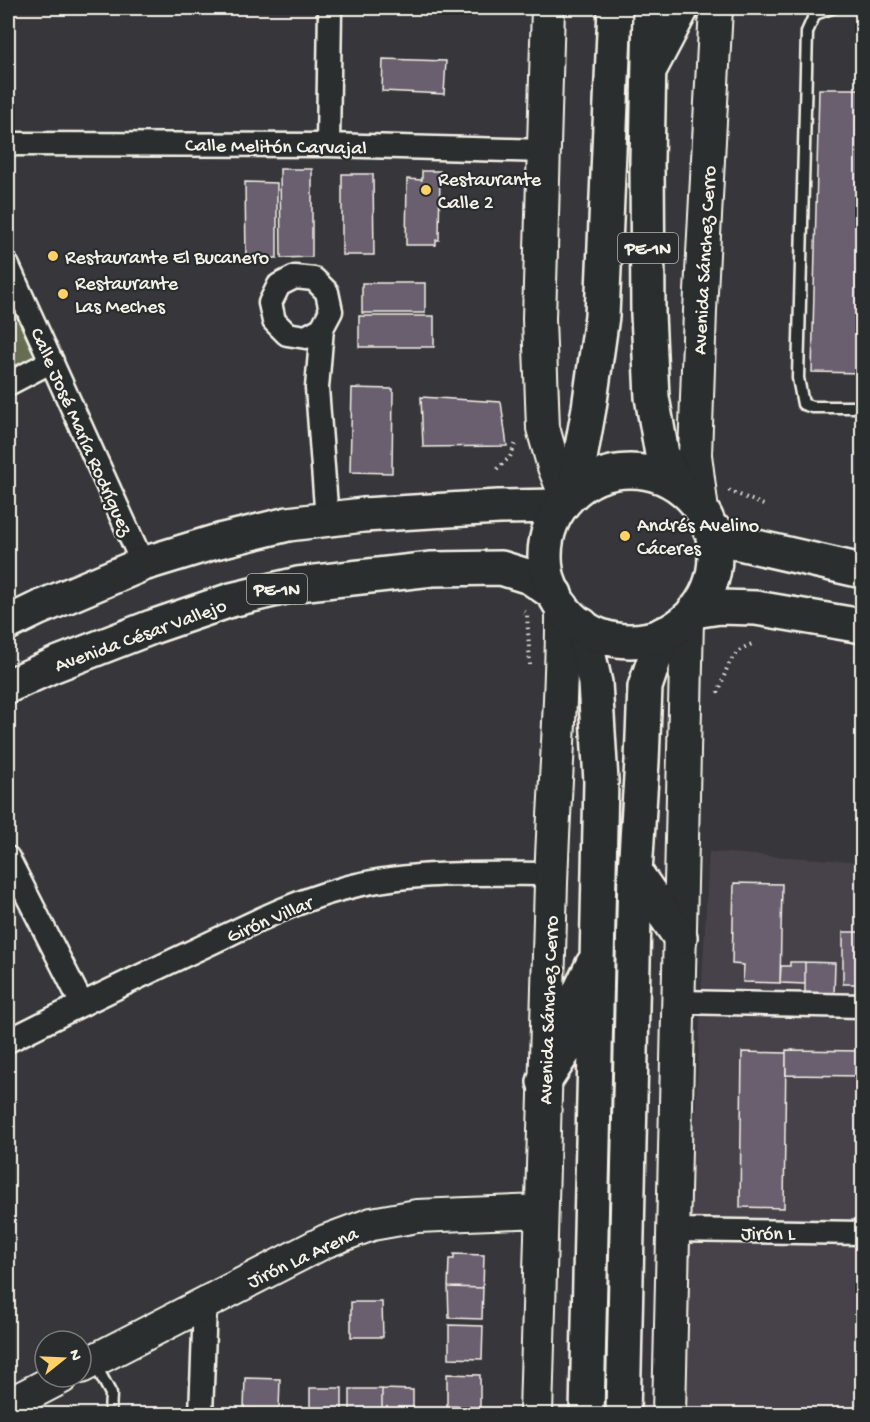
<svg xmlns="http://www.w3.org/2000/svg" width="870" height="1422" font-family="'Gochi Hand',sans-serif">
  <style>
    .built { fill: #47434a }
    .green { fill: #666d53; stroke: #adaf9e; stroke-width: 1.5 }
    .building { fill: #6b5f6e; stroke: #f4f1e8; stroke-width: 1.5 }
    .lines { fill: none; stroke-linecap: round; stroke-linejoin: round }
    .lane-casing { stroke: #f4f1e8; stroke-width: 15 }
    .street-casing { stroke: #f4f1e8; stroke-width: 27 }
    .secondary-casing { stroke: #f4f1e8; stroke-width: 36 }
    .primary-casing { stroke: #f4f1e8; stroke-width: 38 }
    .highway-casing { stroke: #f4f1e8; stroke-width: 38 }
    .path { stroke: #f4f1e8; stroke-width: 4; stroke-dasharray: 1.5 4.5; stroke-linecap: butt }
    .lane { stroke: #2a2d2e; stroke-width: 10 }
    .street { stroke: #2a2d2e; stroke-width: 22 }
    .secondary { stroke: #2a2d2e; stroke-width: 32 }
    .primary { stroke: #2a2d2e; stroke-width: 33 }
    .highway { stroke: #2a2d2e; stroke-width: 33 }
    .poi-dot { fill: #ffd166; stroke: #2a2d2e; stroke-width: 2 }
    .labels { text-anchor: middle; stroke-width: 4.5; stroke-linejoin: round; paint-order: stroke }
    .shield { fill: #2a2d2e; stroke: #b7b6b0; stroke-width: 1.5 }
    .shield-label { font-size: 18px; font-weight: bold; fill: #f4f1e8 }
    .street-label { font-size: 20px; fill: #f4f1e8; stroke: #2a2d2e }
    .poi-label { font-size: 20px; fill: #f4f1e8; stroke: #2a2d2e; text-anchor: start }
  </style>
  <rect width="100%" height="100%" fill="#37373b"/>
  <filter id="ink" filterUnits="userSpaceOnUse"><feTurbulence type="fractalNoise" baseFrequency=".0167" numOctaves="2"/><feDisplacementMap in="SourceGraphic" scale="12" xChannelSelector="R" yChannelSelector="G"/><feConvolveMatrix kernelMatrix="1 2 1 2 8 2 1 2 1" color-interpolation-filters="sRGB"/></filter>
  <g filter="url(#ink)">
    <path class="built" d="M709 852 862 862V1414H684L688 1250Z"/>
    <path class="green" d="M8 299 35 357 8 370Z"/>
    <path class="building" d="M383 59 446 61 444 94 382 91Z
      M819 89H862V373L812 372Z
      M280 169H312V257L281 258Z
      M422 171H440L439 240H436V245H406L407 179 422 180Z
      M342 174H373L374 255H342Z
      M245 182 277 183V258H246Z
      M362 283H425V313H362Z
      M359 316H434V347H359Z
      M352 388 393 389 392 473 350 472Z
      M421 397 501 402 507 446 423 447Z
      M734 883 782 884 780 983 743 982 744 965 732 964Z
      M843 932H862V984H843Z
      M790 962H805V984L780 983 781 966H790Z
      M805 962 835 963 834 996H805Z
      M786 1050 862 1051V1076L786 1075Z
      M742 1052 786 1053 784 1208 740 1207Z
      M454 1254 484 1255 483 1288 448 1287 449 1259H454Z
      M448 1287 483 1288 482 1319 449 1318Z
      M351 1302H382L383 1337H351Z
      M449 1325 483 1326 482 1359 449 1358Z
      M447 1374 480 1375V1407L447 1406Z
      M245 1378 280 1379 279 1410 244 1409Z
      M310 1388H342V1414H310Z
      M350 1389H382V1414H350Z
      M382 1389 413 1390V1414H382Z
      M447 1406 480 1407 479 1414H447Z"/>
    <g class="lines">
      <g class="lane-casing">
        <path id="lane" d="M832 8 815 14 807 32 798 378 803 404 812 407H862
          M94 1362 111 1394 110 1414"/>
      </g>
      <g class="street-casing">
        <path id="street" d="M8 144 328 145 544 151
          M328 145 330 8
          M8 266 143 564
          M322 328 306 337 287 334 274 321 270 303 279 285 295 277 314 279 327 292 331 311 322 328 317 388 327 520
          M8 384 52 361
          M8 858 82 1004
          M679 1002 862 1006
          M8 1041C71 1009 136 978 200 948 245 927 290 903 338 890 407 870 481 874 551 874
          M673 1230 862 1233
          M201 1414 205 1304"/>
      </g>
      <g class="secondary-casing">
        <path id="secondary" d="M548 8 539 319 543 428 554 467 567 499
          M702 511 695 455 700 311 716 8
          M81 1367 326 1241 372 1224 417 1216 541 1211
          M8 1405 62 1377
          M536 1414C540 1237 545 1060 551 883 554 790 563 698 562 606
          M669 1414 687 619"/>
      </g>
      <g class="primary-casing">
        <path id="primary" d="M8 623 39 608 143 564 215 542 288 524 363 515 499 507 561 506
          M582 625 595 683 601 781 587 1414
          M8 686 54 665 152 627 231 600 298 584 432 569 501 568 530 577 555 594
          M635 872 680 937
          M544 1082 567 1047 569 1014 593 964
          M623 1414 635 872 642 761 645 687 663 634"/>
      </g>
      <g class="highway-casing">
        <path id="highway" d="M650 8 647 161 648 314 652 397 662 454 677 485
          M651 67 682 8
          M545 556a85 85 0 1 1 170 0a85 85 0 1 1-170 0Z
          M574 492 589 408 602 316 615 8
          M710 529 739 543 862 571
          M694 611 720 607 756 608 862 626"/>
      </g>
      <path class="path" d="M497 469 510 457 516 443
        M729 490 730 491 766 506
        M524 611 527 614 530 665
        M718 693C727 670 728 653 752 644"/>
      <use href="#lane" class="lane"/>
      <use href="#street" class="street"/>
      <use href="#secondary" class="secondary"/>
      <use href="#primary" class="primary"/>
      <use href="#highway" class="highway"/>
    </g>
  </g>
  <g class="poi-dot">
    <circle cx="426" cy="190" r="6"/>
    <circle cx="53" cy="256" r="6"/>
    <circle cx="63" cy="294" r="6"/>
    <circle cx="625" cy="536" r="6"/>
  </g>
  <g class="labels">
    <g class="shield">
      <rect x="618" y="233" width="60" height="30" rx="4.5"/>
      <rect x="247" y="574" width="60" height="30" rx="4.5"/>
    </g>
    <g class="shield-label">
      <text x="648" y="254">PE-1N</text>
      <text x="277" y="595">PE-1N</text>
    </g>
    <g class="street-label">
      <text transform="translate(276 145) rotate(1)" y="7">Calle Melitón Carvajal</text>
      <text transform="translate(703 260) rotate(-87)" y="7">Avenida Sánchez Cerro</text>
      <text transform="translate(83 431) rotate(66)" y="7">Calle José María Rodríguez</text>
      <text transform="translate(140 634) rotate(-20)" y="7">Avenida César Vallejo</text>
      <text transform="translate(269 918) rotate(-23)" y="7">Girón Villar</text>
      <text transform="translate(547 1010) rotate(-88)" y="7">Avenida Sánchez Cerro</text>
      <text transform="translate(768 1232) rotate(1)" y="7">Jirón L</text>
      <text transform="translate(302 1256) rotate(-25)" y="7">Jirón La Arena</text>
    </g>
    <g class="poi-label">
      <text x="438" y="185">Restaurante<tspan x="438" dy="23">Calle 2</tspan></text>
      <text x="65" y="263">Restaurante El Bucanero</text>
      <text x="75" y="289">Restaurante<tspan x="75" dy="23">Las Meches</tspan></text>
      <text x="637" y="531">Andrés Avelino<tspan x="637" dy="23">Cáceres</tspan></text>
    </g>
  </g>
  <rect width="870" height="1422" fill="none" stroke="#2a2d2e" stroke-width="30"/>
  <rect x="15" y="15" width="840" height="1392" fill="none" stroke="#f4f1e8" stroke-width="2" filter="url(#ink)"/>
  <g transform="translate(63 1359) rotate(72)"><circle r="28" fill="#2a2d2e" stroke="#7b7b78" stroke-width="1.5"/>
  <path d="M0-4.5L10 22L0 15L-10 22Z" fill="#ffd166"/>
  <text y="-9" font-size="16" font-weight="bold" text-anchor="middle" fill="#f4f1e8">N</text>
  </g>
</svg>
